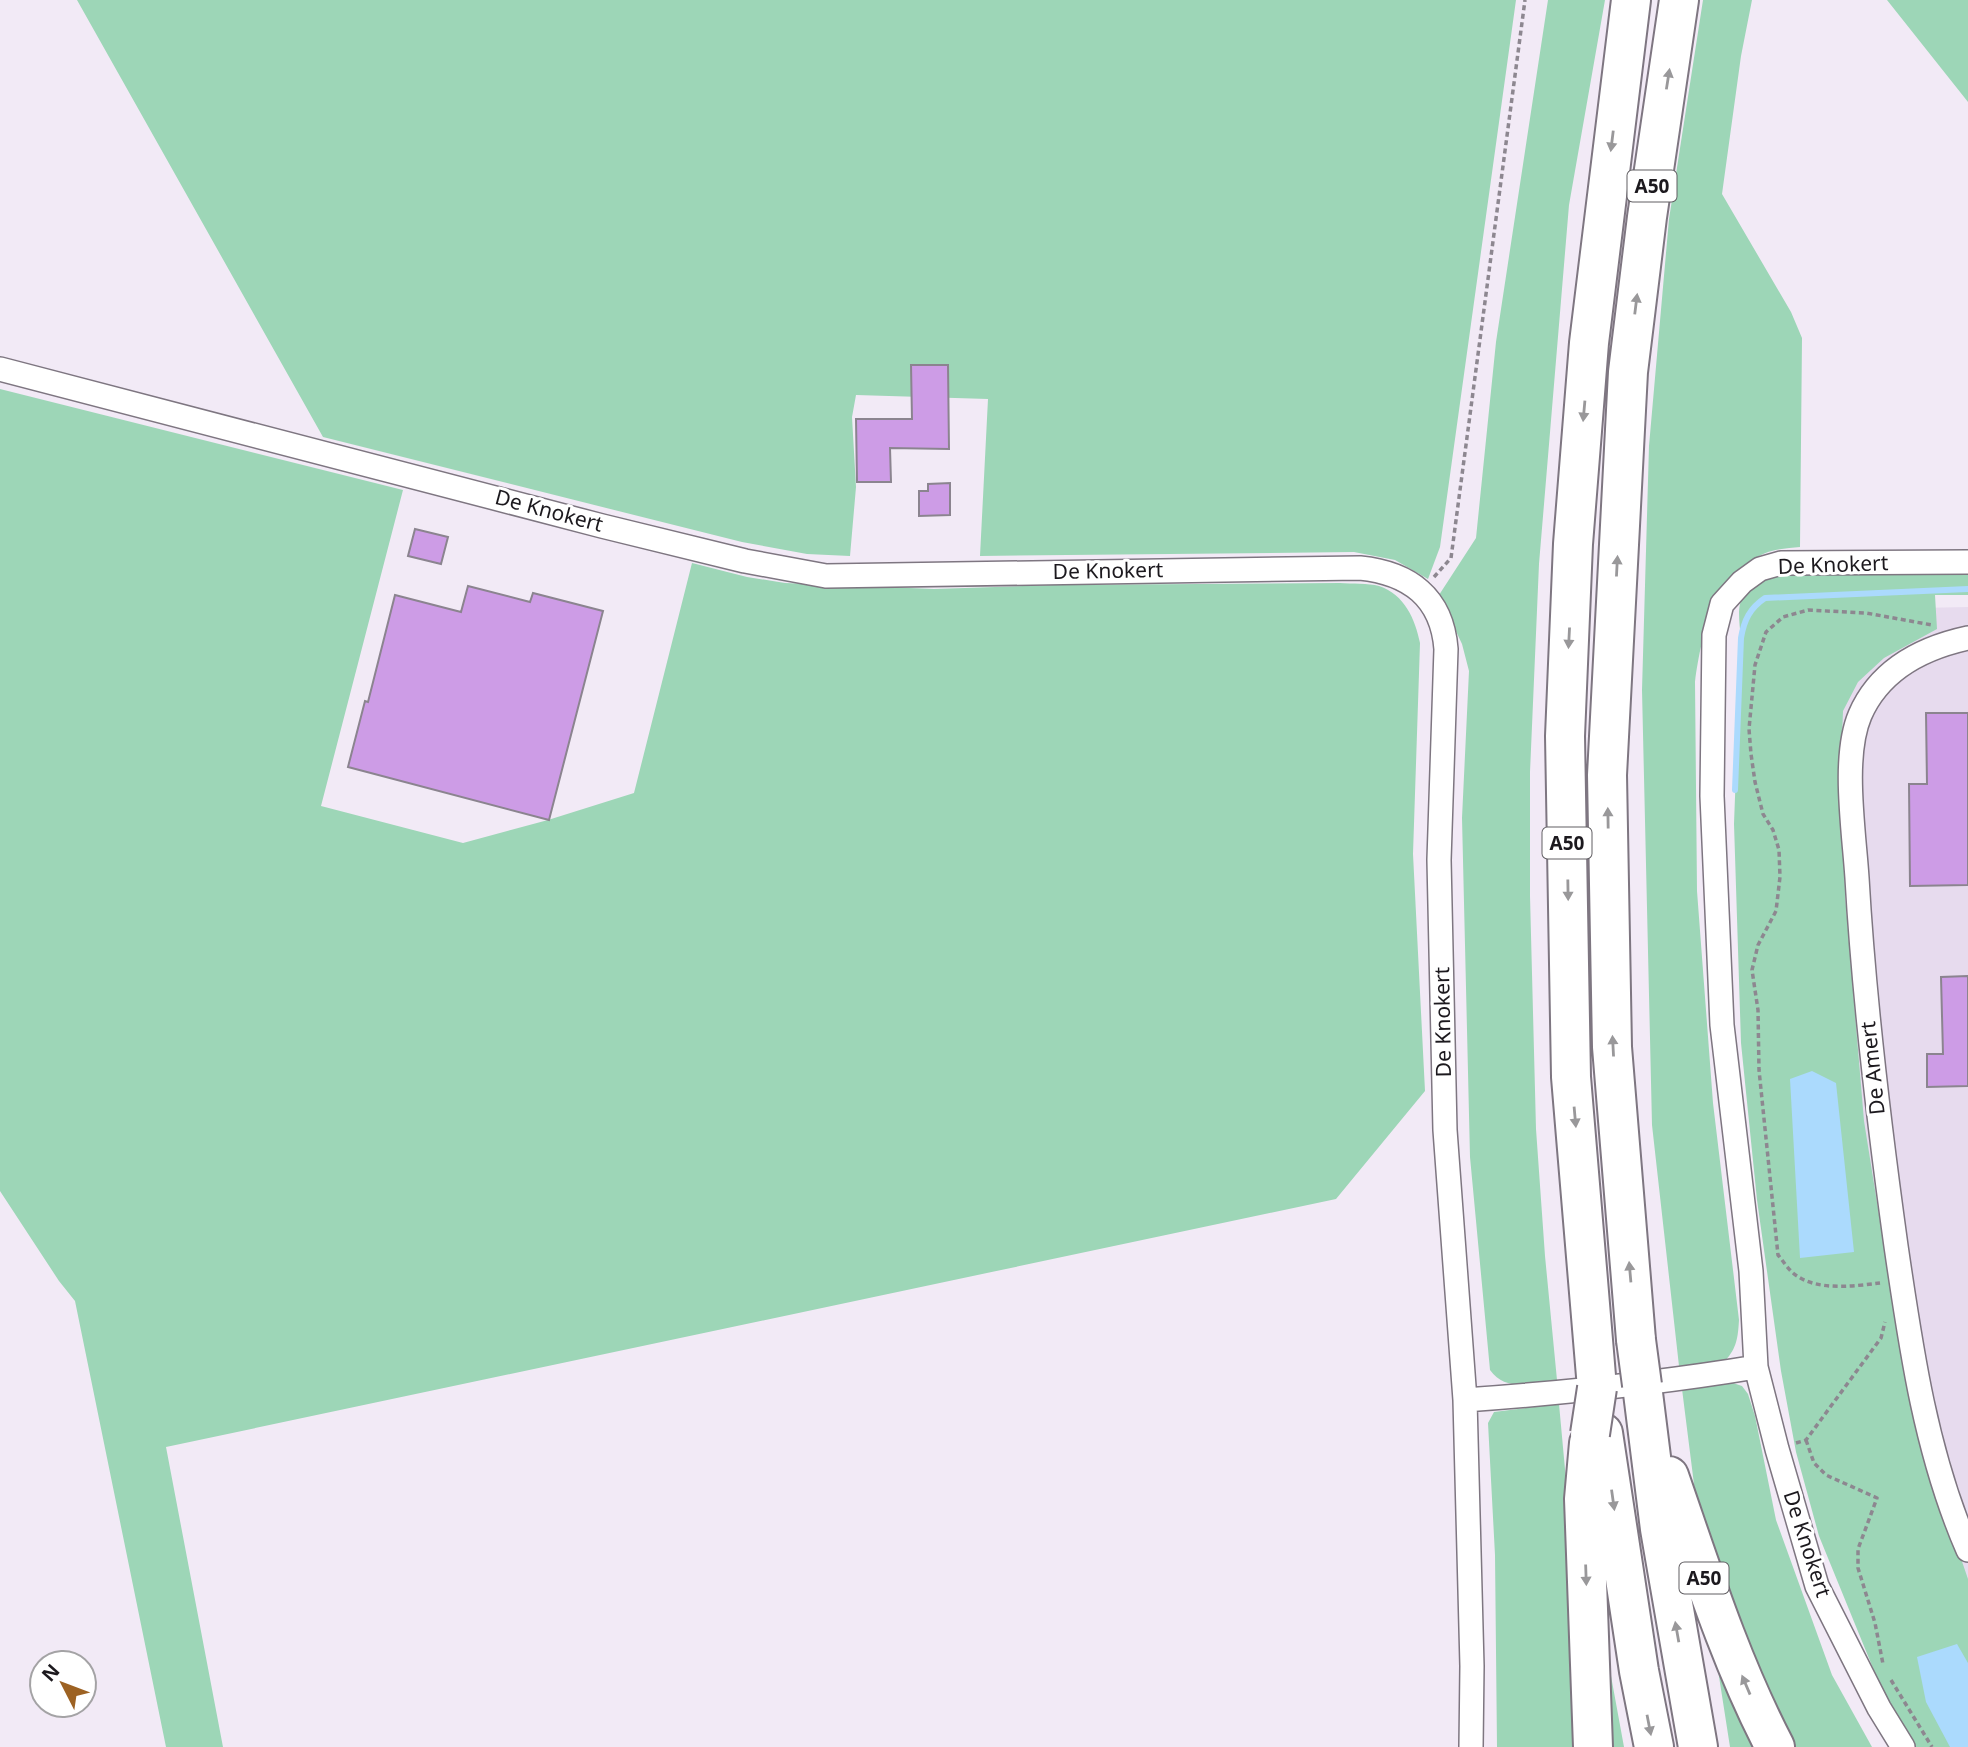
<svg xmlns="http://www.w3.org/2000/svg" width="1968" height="1747" font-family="'Noto Sans',sans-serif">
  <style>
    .built { fill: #e7dbee }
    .green { fill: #9dd6b7 }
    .water { fill: #abdafd }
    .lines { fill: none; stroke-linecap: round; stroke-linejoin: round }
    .stream { stroke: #abdafd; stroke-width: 6 }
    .building { fill: #cd9ce6; stroke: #8b848f; stroke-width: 2 }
    .minor-casing { stroke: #7e7681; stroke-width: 26 }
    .motorway-casing { stroke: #7e7681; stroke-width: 42 }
    .path { stroke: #8d8790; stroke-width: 3.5; stroke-dasharray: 5 3.5; stroke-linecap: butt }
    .minor { stroke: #fff; stroke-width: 23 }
    .motorway { stroke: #fff; stroke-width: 38 }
    .motorway-bridge-casing { stroke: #7e7681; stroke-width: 42; stroke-linecap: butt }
    .motorway-bridge { stroke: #fff; stroke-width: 38 }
    .oneway { fill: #99989a }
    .labels { text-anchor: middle; stroke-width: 6; stroke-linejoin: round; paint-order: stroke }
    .shield { fill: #fff; stroke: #605e62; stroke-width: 2 }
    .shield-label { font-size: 19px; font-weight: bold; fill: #1c191e }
    .street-label { font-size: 21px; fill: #1c191e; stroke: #fff }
  </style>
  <rect width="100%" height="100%" fill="#f2eaf6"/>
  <path class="built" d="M1968 607V1607L1878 1319 1801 790 1836 648 1918 608Z"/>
  <path class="green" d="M77 0H1516L1440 547 1428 579 1395 560 1354 552 980 556 988 399 856 395 852 417 856 487 850 556 807 554 742 542 323 437Z
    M1548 0H1605L1569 205 1539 564 1530 772V896L1536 1129 1545 1256 1557 1380C1532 1383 1507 1393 1490 1370L1470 1157 1462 818 1469 671 1462 644 1439 595 1476 538 1496 342Z
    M1703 0H1752L1741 56 1722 194 1791 312 1802 338 1800 547C1790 548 1777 549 1768 552 1715 573 1702 631 1695 682L1697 891 1713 1103 1739 1320C1738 1337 1737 1348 1725 1361L1679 1366 1652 1125 1642 690 1649 446 1669 219Z
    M1887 0H1968V102Z
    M0 389 403 490 321 806 463 843 548 820 634 793 692 563 747 577 785 583 934 589 1053 585 1340 583C1352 584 1368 583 1379 586 1405 595 1415 619 1420 643L1413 854 1425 1091 1336 1199 166 1447 223 1747H166L75 1301 59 1281 0 1191Z
    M1968 572V595H1935L1937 629 1884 658 1858 682 1843 711 1842 737 1845 895 1864 1121 1886 1259 1930 1468 1968 1579V1747H1915L1899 1722 1877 1678 1819 1536 1796 1452 1781 1371 1757 1200 1741 1043 1734 824 1741 638C1737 604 1737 595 1764 574Z
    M1733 1383 1742 1386 1748 1394 1755 1416 1776 1520 1832 1675 1872 1747H1796L1746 1648 1697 1508 1682 1389Z
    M1559 1404 1566 1480 1579 1747H1497L1495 1555 1488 1423 1494 1412Z
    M1713 1638 1759 1747H1730Z
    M1611 1676 1624 1747H1608Z"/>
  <path class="water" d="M1812 1071 1836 1083 1854 1252 1800 1258 1790 1079Z
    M1957 1644 1968 1663V1747H1950L1926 1702 1917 1657Z"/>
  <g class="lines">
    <path class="stream" d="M1735 790 1741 638C1744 620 1750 608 1765 598L1968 589"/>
  </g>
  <path class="building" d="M911 365H948L949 449 890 448 891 482H857L856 419H912Z
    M950 483V515L919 516V491H928V484Z
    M415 529 448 537 441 564 408 556Z
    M468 586 530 602 533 593 603 611 549 820 348 767 365 701 368 702 395 595 461 612Z
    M1926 713H1968V885L1910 886 1909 784H1927Z
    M1968 976V1086L1927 1087V1054H1943L1941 977Z"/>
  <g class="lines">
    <g class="minor-casing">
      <path id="minor" d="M0 369 602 526 745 561 826 576 1360 568C1409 573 1442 597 1446 649L1439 860 1445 1130 1465 1400C1563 1393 1660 1383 1756 1367L1751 1271 1722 1025 1712 796 1714 635 1722 604 1742 582 1760 569 1781 563 1968 562
        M1968 638C1922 648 1880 669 1860 715 1842 757 1854 831 1857 878 1864 1001 1879 1124 1896 1246 1911 1349 1926 1454 1968 1550
        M1756 1367 1777 1449 1817 1586 1879 1708 1903 1747
        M1465 1400 1472 1666 1471 1747"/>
    </g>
    <g class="motorway-casing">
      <path id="motorway" d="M1636 1340 1612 1047 1607 775 1628 372 1647 217 1679 0
        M1642 1385 1660 1529 1698 1747
        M1597 1388 1571 1077 1565 736 1573 544 1589 343 1631 0
        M1603 1433 1639 1671 1654 1747
        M1589 1443 1584 1499 1593 1747
        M1669 1476C1701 1568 1730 1661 1775 1747"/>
    </g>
    <path class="path" d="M1434 577 1451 558 1525 0
      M1880 1283C1854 1286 1819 1291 1797 1276 1789 1271 1784 1262 1778 1255L1759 1070 1758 1010 1752 970 1758 945 1776 911 1780 877 1779 850 1773 830 1763 814 1755 782 1751 754 1749 729 1755 665 1766 632 1783 617 1808 610 1866 613 1932 625
      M1806 1440 1814 1463 1826 1475 1877 1498 1858 1549V1568L1875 1623 1883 1664
      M1796 1443 1806 1440 1881 1338 1885 1322
      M1891 1680 1932 1747"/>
    <use href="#minor" class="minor"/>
    <use href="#motorway" class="motorway"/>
    <g class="motorway-bridge-casing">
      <path id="motorway-bridge" d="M1636 1340 1642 1385
        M1590 1434 1597 1388"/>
    </g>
    <use href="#motorway-bridge" class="motorway-bridge"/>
  </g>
  <defs><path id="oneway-solid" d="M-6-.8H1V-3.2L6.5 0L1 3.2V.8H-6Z" transform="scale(1.75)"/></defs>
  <g class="oneway">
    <use href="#oneway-solid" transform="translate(1668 79) rotate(-81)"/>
    <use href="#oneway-solid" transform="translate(1612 141) rotate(97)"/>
    <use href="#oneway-solid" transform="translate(1636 304) rotate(-83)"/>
    <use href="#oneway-solid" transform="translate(1584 411) rotate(95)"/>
    <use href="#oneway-solid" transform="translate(1617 566) rotate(-87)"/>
    <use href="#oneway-solid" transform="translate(1569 638) rotate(93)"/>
    <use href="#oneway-solid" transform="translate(1608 818) rotate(-91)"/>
    <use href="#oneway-solid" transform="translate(1568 890) rotate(89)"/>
    <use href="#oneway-solid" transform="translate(1613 1046) rotate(-93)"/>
    <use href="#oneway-solid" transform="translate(1575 1117) rotate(85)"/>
    <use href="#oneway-solid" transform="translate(1630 1272) rotate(-95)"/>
    <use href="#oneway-solid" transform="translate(1613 1500) rotate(82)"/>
    <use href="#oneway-solid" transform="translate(1586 1575) rotate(88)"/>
    <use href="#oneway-solid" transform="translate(1677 1632) rotate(-100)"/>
    <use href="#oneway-solid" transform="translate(1746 1685) rotate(-113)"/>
    <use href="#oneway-solid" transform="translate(1649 1725) rotate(79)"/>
  </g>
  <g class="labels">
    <g class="shield">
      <rect x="1627.5" y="170.5" width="49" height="31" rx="5"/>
      <rect x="1542.5" y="827.5" width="49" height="31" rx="5"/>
      <rect x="1679.5" y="1562.5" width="49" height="31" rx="5"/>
    </g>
    <g class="shield-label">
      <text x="1652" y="193">A50</text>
      <text x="1567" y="850">A50</text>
      <text x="1704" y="1585">A50</text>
    </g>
    <g class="street-label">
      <text transform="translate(549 511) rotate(15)" y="7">De Knokert</text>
      <text transform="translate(1833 565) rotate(-2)" y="7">De Knokert</text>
      <text transform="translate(1108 571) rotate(-1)" y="7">De Knokert</text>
      <text transform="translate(1443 1022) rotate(-91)" y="7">De Knokert</text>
      <text transform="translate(1873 1068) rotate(-96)" y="7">De Amert</text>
      <text transform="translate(1807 1544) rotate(72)" y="7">De Knokert</text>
    </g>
  </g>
  <g transform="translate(63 1684) rotate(312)"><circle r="33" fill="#ffffff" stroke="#a4a3a5" stroke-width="2"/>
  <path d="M0-5L12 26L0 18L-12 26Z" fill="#9d6223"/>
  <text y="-10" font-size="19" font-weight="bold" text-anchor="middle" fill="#1c191e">N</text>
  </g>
</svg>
